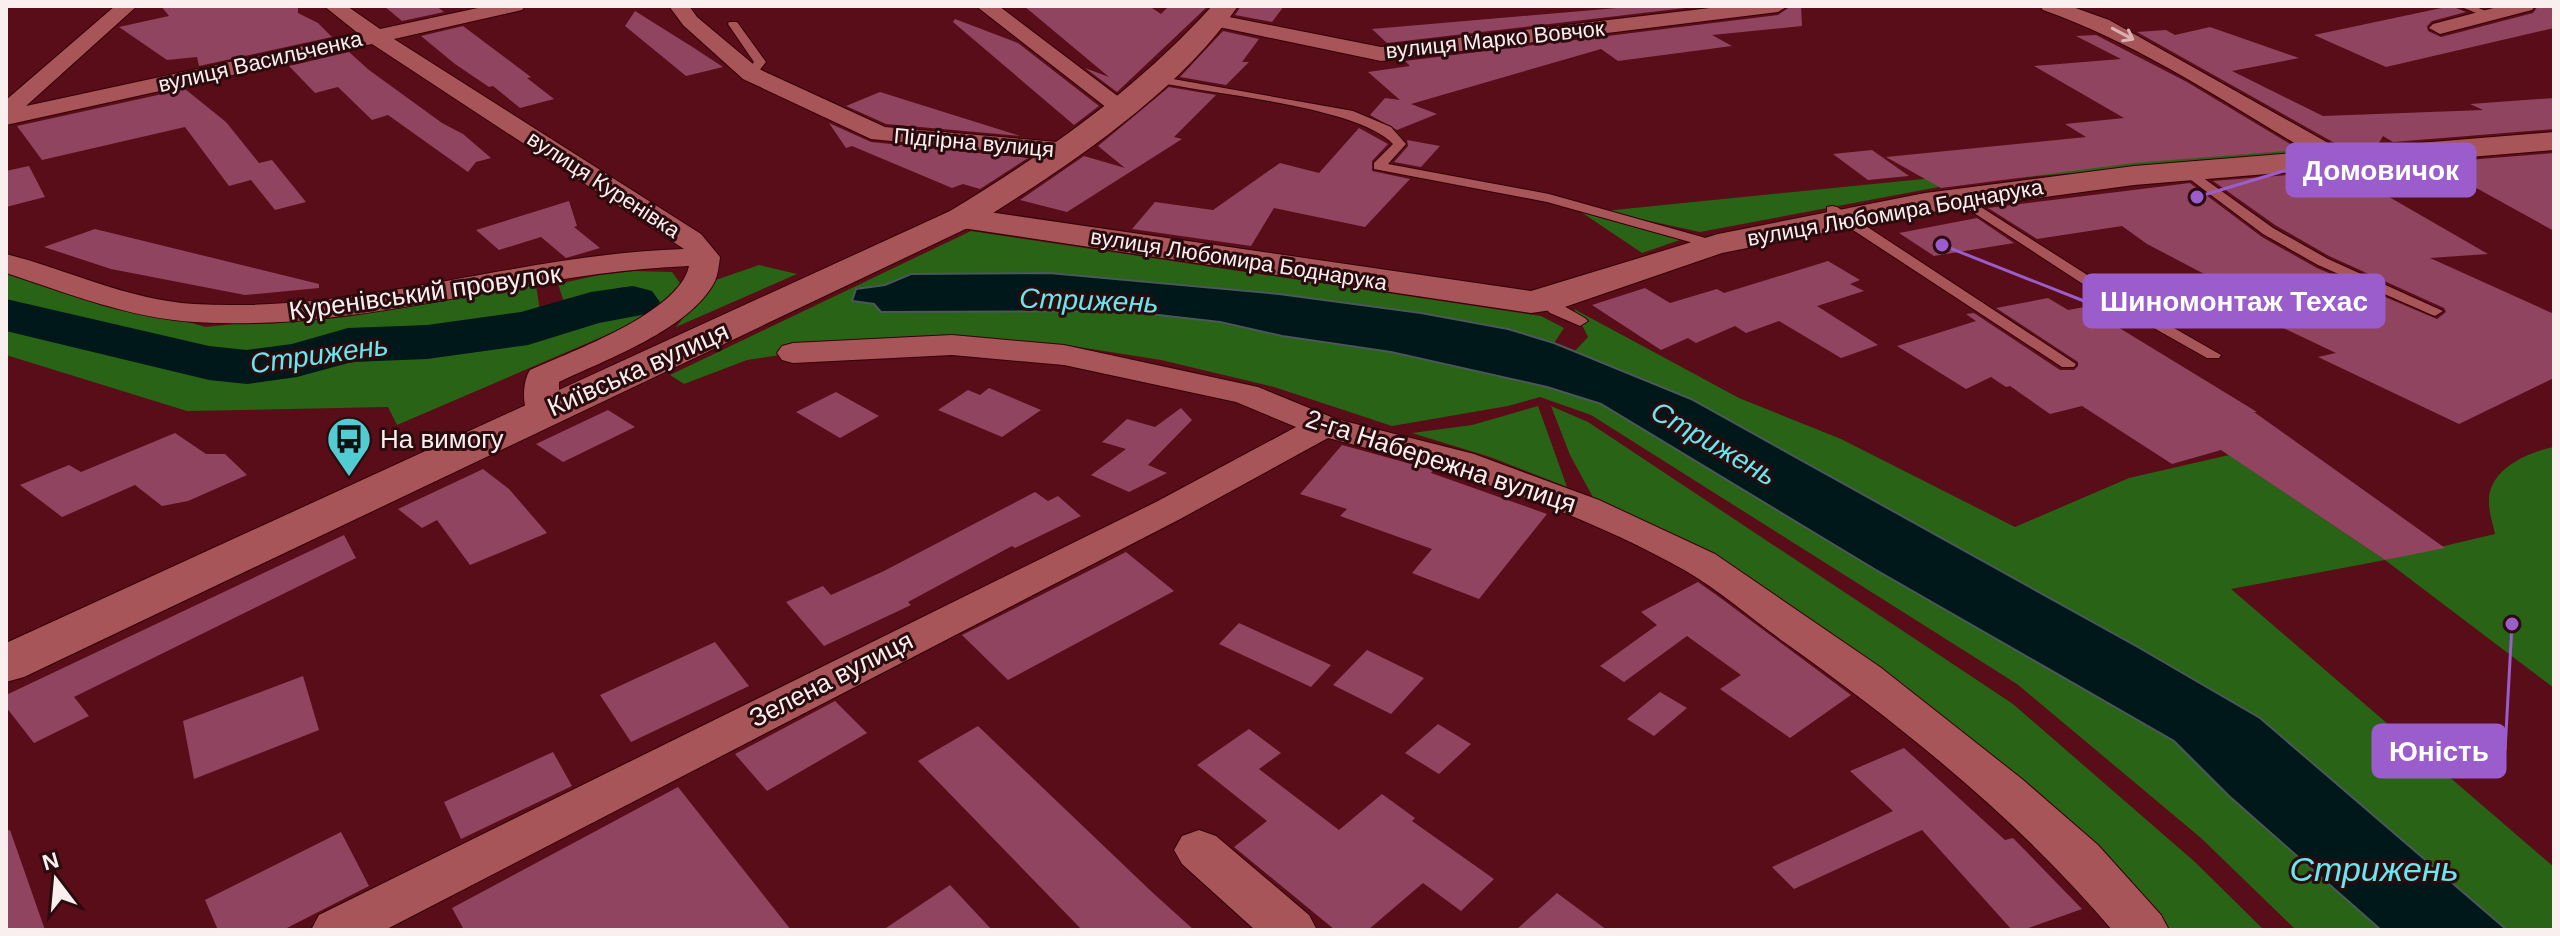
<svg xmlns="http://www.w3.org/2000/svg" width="2560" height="936" font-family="Arial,sans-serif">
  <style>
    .green { fill: #286316 }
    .water { fill: #001819; stroke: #4b5859; stroke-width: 2 }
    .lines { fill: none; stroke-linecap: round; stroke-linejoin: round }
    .river { fill: #001819; fill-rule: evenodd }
    .building { fill: #90445f }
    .service-casing { stroke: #350006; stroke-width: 2 }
    .minor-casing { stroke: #350006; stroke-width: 2 }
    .tertiary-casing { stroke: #350006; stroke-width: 2 }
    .secondary-casing { stroke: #350006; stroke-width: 2 }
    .service { fill: #a75558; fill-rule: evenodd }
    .minor { fill: #a75558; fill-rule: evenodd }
    .tertiary { fill: #a75558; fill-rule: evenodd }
    .secondary { fill: #a75558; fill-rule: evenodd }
    .oneway { stroke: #d8b1b3 }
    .labels { text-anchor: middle; stroke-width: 6; stroke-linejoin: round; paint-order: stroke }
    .far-street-label { font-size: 22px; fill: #f9efef; stroke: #2b0b0d }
    .street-label { font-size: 26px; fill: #f9efef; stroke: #2b0b0d }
    .poi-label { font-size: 26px; fill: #f9efef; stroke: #2b0b0d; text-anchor: start }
    .water-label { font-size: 28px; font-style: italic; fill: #63e9ef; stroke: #2b0b0d }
    .near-water-label { font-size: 34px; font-style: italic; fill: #63e9ef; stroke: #2b0b0d }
    .leader { fill: none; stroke: #9a5dcb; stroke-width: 3 }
    .callout-dot { fill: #9a5dcb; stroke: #2b0b0d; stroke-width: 3 }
    .callout { fill: #9a5dcb; stroke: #9a5dcb; stroke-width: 3 }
    .callout-label { font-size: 28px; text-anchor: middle; font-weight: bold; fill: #fff }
  </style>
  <rect width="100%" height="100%" fill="#590d18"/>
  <path class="green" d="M2298 150 2290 155 2003 179 2074 167Z
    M1993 172 1976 180 1700 232 1604 211Z
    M1578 210 1677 238 1680 240 1642 253Z
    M971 231 1541 316 1564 328 1554 343 1508 329 1421 313 1279 294 1049 273 911 274 885 285 856 289 852 301 874 304 881 312 1123 311 1220 322 1282 336 1391 352 1547 387 1601 404 2174 741 2229 796 2381 930H2296L2201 838 2017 684 1591 415 1540 397 1508 406 1392 426 1274 387 1161 360 1066 345H952L793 353 747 360 684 384 670 375Z
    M759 265 797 274 676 327 713 281Z
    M634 271 672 272 685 290 660 312 397 425 388 407 187 411 6 355V272L206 327 400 306 536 285 544 338 546 323 587 313V319L595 322 620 318 638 293 632 287C615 287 605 290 594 304L566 308 558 284 599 275Z
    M1574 309 1739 398 1841 439 2015 527 2129 478 2229 455 2385 560 2495 534C2493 524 2489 513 2489 503 2487 470 2527 452 2554 447V688L2385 560 2231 589 2554 867V930H2507L2260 718 2136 646 1691 400 1574 352 1588 337Z
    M1538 406 1567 487 1490 457 1412 433 1472 425Z
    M1551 406 1588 422 2013 704 2195 862 2264 930H2162L2100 860 1595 501 1570 455Z"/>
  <path class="water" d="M1049 273 1279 294 1421 313 1508 329 1554 343 1691 399 2136 646 2260 718 2507 930H2381L2229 796 2174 741 1876 570 1601 404 1547 387 1391 352 1282 336 1220 322 1123 311 881 312 874 304 852 301 856 289 885 285 911 274Z"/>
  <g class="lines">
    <path class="river" d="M633 286 652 291 660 302 652 313 599 323 528 345 427 359 352 362 297 377 247 384 209 380 6 331V299L209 346 247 350 292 344 348 328 427 325 521 312 591 292Z"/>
  </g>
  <path class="building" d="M161 6H298V13L318 23 332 37 199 66 197 57 167 60 119 27 169 16Z
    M384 6H436L444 12 402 21Z
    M1024 6H1149L1161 14 1169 6H1208L1117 92 1085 68 1109 77Z
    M1241 6H1284L1272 22 1235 15Z
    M1640 6H1702L1387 43 1372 29Z
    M1791 6H1801L1802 26 1712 35 1732 46 1618 61 1601 49 1411 104 1437 114 1397 130 1370 115 1385 98 1400 100 1368 72 1410 66 1405 61 1778 15Z
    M2451 6 2466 12 2432 21 2427 26 2428 31 2441 37 2533 13 2538 6H2554V28L2386 67 2314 35Z
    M635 11 694 48 723 67 686 76 625 26Z
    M955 19 1018 43 1099 106 1074 125 953 22Z
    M463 26 531 77 527 78 554 99 520 108 493 86 489 87 455 64 421 36Z
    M2210 27 2299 58 2232 71 2323 116 2483 110 2470 104 2554 98V129L2393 142 2383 136 2379 143 2340 146 2137 32 2166 30 2175 35Z
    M1223 31 1259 39 1242 62H1249L1226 85 1180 77Z
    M2096 35 2187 82 2300 150 2134 163 1941 188 1886 157 2086 137 2065 124 2124 118 2034 66 2121 59 2076 36Z
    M349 52 369 70 442 123 463 134 491 158 476 162 468 172 388 115 372 120 338 87 315 93 289 66Z
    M1169 87 1216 95 1174 137 1182 139 1067 212 1020 200 1084 156 1125 168 1098 146Z
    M185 89 226 122 259 163 272 160 306 202 275 210 251 180 229 186 185 127 42 160 17 126Z
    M880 92 1020 136 886 124 846 106Z
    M829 123 871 142 1028 158 980 189 963 184 952 188 852 146 846 148Z
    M1359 128 1388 144 1372 161V171L1410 179 1365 227 1274 208 1251 246 1132 229 1155 202 1213 210 1280 163 1319 173Z
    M1407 140 1440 146 1421 167 1394 162 1408 146Z
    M1872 150 1909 176 1868 180 1833 154Z
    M2554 153V231L2431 163Z
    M29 166 45 197 6 207V171Z
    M2364 169 2358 179 2488 254 2430 258 2554 314V378L2459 424 2318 357 2336 353 2188 283 2210 277 2147 244 2122 226 2037 239 1988 208 2190 183 2262 237 2317 268 2437 319 2446 312 2444 308 2329 256 2275 225 2213 181Z
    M569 201 577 226 574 227 600 248 566 258 541 237 499 250 476 230Z
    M1977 218 2014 243 1934 256 1899 233Z
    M95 229 319 284V288L245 295 111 269 44 247Z
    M1828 261 1860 280 1850 284 1864 291 1817 306 1878 345 1841 358 1779 321 1746 333 1735 326 1696 343 1688 338 1661 350 1592 305 1645 288 1670 303 1717 289 1724 293Z
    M2048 298 2068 310 2085 307 2257 412H2254L2445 548 2385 560 2221 450 2172 464 2082 406 2050 414 2010 386 2006 387 1991 377 1966 389 1897 346 1976 321 1966 314 1974 313 2060 370H2074L2078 366V362L1996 308Z
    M989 388 1041 410 1002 437 938 410 968 390 980 395Z
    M836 392 879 416 840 438 796 412Z
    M1181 408 1192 420 1148 465 1167 473 1129 492 1091 475 1126 449 1102 442 1127 419 1155 427Z
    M608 410 635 427 563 462 536 444Z
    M175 433 206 454H225L247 475 188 501 162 506 135 485 62 517 20 485 69 465 81 472Z
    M1342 445 1433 470 1431 473 1547 514 1479 599 1412 573 1432 549 1340 516 1347 509 1300 494Z
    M483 469 509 489 547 533 470 565 437 520 422 528 398 509Z
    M1035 492 1048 501 1058 496 1081 516 1015 548 1012 546 908 602 911 605 824 646 786 602 823 586 831 595 884 571Z
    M344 535 356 558 74 697 89 716 34 743 6 707V695Z
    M1126 552 1174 591 1008 680 962 635Z
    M1698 582 1722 599 1851 695 1790 738 1720 689 1741 675 1687 636 1624 682 1600 666 1657 625 1641 612Z
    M1239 623 1331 665 1311 687 1219 644Z
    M715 642 749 686 631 742 600 695Z
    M1367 650 1424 678 1391 714 1333 685Z
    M303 676 319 730 194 779 183 721Z
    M1660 692 1687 708 1654 736 1627 719Z
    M835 701 867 733 767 791 735 754Z
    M1438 724 1471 744 1439 774 1405 753Z
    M978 726 1153 893 1194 930H1082L918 761Z
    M1249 729 1281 753 1259 769 1339 830 1382 794 1415 818 1412 821 1494 879 1461 911 1423 883 1368 930H1335L1234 847 1267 821 1197 765Z
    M1904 748 2005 840 2013 838 2082 909 2023 930H2012L1922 830 1794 889 1772 867 1893 811 1850 771Z
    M553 752 572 786 461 839 444 802Z
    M678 787 791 930H464L452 908Z
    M10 830 45 930H6V831Z
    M341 832 369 886 283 930H218L205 900Z
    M950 885 992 930H883Z
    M1557 893 1607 930H1516Z"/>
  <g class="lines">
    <g class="service-casing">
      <path id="service" d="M2459 6H2474L2495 15 2486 17Z
        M729 22H737L766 62 755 76 745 74 754 62 728 24Z
        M1156 76 1353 111 1391 127 1406 144 1388 164 1549 194 1720 242 1722 245 1715 249 1547 202 1374 169V163L1393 144C1358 106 1208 94 1152 81V77Z
        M2188 167 2273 228 2328 259 2443 311 2435 316 2430 314 2318 265 2263 234 2183 174V168Z
        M1959 193 2139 308 2221 355 2219 358H2207L2129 314 1954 200 1952 197Z
        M1832 206 1837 207 2076 364 2074 367H2062L1827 213V207Z
        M1546 296 1585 318 1588 321 1580 326 1550 313 1538 301Z"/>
    </g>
    <g class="minor-casing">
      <path id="minor" d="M115 6H137L26 106 359 34 324 6H347L380 29 487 6H525L522 10 394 39 701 234 720 257C719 265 718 274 715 281 691 329 605 360 559 382V412L554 419 542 422 530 419C522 407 522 382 530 370 572 351 679 313 689 266 523 272 362 333 194 322 129 318 67 293 6 273V254C69 270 128 300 194 304 361 314 519 254 684 249L372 44 6 125V100Z
        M669 6H689L697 17 759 69 885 127 1069 143 1078 146 1082 151 1078 156 1069 159 871 139 743 79 683 25Z
        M976 6H999L1136 110 1132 115H1116Z
        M1727 6H1788L1778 12 1381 61 1214 26 1204 20 1214 14 1381 47Z
        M2040 6H2070L2109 20 2346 153 2350 158 2346 163H2328C2235 109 2145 46 2043 10Z
        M2501 6H2535L2532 10 2440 34 2429 28 2433 24Z
        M952 335 1064 345 1258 387 1336 419 1474 454 1599 500 1715 554 1880 667 2022 779 2098 845 2161 915 2169 930H2112C2018 819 1902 726 1784 642 1752 619 1720 591 1686 571 1574 508 1451 470 1328 438L1182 518 385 930H311L319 915 1156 502 1296 427 1236 402 1064 365 952 355 793 363 782 360 777 353 782 346 793 343Z
        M1199 830 1216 836 1309 915 1317 930H1255L1182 864 1174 850 1182 836Z"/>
    </g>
    <g class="tertiary-casing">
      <path id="tertiary" d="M2554 132V150L2134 185 1925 213 1722 253 1559 309 1531 313 962 228 950 225 945 218 950 211 962 208 1531 291 1718 234 1925 193 2134 166Z"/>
    </g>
    <g class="secondary-casing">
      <path id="secondary" d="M1212 6H1238C1176 96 1065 168 974 225L24 677 6 682V643L950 211C1047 152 1136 90 1212 6Z"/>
    </g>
    <use href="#service" class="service"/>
    <use href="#minor" class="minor"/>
    <use href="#tertiary" class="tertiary"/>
    <use href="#secondary" class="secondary"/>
  </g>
  <defs><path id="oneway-shaft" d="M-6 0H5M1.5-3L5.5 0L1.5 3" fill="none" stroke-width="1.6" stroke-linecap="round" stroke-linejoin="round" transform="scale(2)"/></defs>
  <use class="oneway" href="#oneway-shaft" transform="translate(2123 34) rotate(28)"/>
  <defs>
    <g id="bus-pin" transform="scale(2.3)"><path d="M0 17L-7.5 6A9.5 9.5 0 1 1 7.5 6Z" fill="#51ccd2" stroke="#2b0b0d"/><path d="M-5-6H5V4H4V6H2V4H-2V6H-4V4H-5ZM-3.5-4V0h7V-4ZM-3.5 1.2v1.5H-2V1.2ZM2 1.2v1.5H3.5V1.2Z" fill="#111"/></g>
  </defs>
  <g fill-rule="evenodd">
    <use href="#bus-pin" x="349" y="439"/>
  </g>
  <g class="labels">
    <g class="far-street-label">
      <text transform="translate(1495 39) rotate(-6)" y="8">вулиця Марко Вовчок</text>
      <text transform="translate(260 61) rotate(-13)" y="8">вулиця Васильченка</text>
      <text transform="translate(974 142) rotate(5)" y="8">Підгірна вулиця</text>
      <text transform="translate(604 184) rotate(33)" y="8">вулиця Куренівка</text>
      <text transform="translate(1895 212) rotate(-10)" y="8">вулиця Любомира Боднарука</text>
      <text transform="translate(1239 259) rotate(9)" y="8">вулиця Любомира Боднарука</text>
    </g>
    <g class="street-label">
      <text transform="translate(425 292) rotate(-8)" y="9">Куренівський провулок</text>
      <text transform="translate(638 369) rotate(-24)" y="9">Київська вулиця</text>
      <text transform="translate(1441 461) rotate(18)" y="9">2-га Набережна вулиця</text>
      <text transform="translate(831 679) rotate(-27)" y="9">Зелена вулиця</text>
    </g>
    <g class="poi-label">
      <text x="380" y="448">На вимогу</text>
    </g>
    <g class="water-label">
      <text transform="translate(1089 300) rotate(2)" y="10">Стрижень</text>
      <text transform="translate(319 354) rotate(-8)" y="10">Стрижень</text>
      <text transform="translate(1714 443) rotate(30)" y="10">Стрижень</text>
    </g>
    <g class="near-water-label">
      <text x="2374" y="881">Стрижень</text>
    </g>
  </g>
  <path class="leader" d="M2197 197L2287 170M1942 245L2084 301M2512 624L2505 751"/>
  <g class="callout-dot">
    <circle cx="2197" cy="197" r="8"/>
    <circle cx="1942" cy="245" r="8"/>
    <circle cx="2512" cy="624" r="8"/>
  </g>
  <g class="callout">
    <rect x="2287" y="144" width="188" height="52" rx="8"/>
    <rect x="2084" y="275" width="300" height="52" rx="8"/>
    <rect x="2373" y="725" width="132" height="52" rx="8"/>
  </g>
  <g class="callout-label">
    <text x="2381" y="180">Домовичок</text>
    <text x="2234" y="311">Шиномонтаж Техас</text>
    <text x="2439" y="761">Юність</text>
  </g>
  <rect width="2560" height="936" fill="none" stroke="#f9efef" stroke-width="16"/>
  <g transform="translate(56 880) rotate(344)" stroke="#2b0b0d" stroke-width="6" paint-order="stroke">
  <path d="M0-6L14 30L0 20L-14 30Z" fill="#f9efef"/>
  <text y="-12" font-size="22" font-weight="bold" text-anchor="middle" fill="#f9efef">N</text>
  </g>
</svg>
